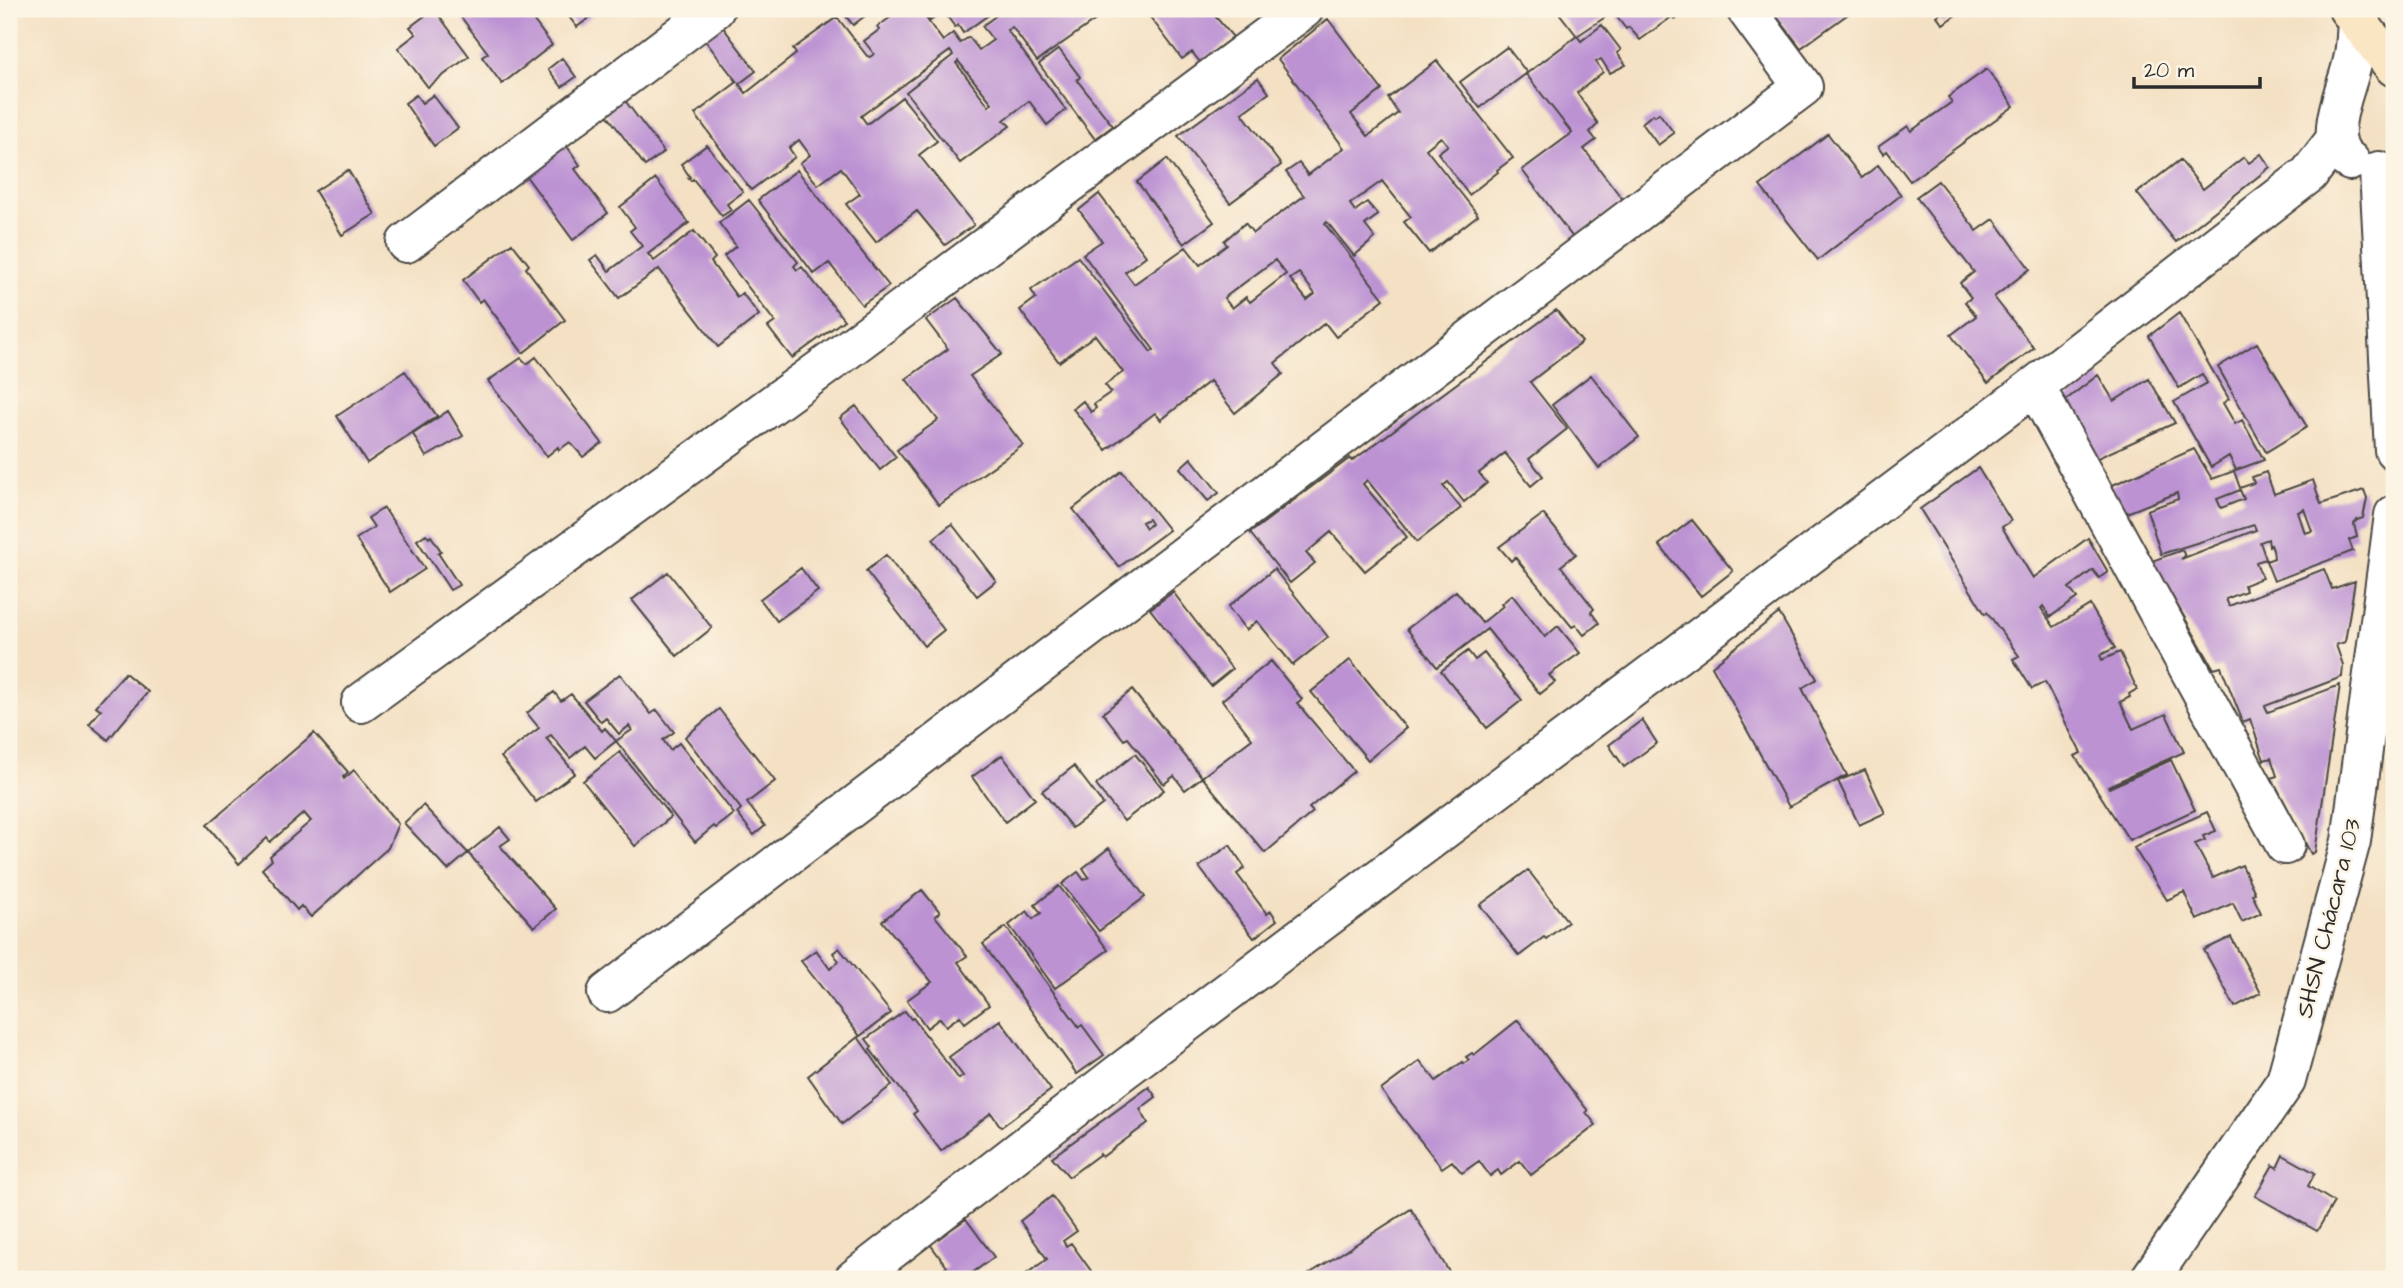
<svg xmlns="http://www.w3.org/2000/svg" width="2403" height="1288" font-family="'Architects Daughter',sans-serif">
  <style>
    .building { fill: #bc92d3; fill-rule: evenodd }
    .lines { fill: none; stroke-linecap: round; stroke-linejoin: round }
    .minor-casing { stroke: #494642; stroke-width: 42 }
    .secondary-casing { stroke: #494642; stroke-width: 42 }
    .minor { stroke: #fff; stroke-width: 38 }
    .secondary { stroke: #fbe6c4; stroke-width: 38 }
    .labels { text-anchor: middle; stroke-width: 5; stroke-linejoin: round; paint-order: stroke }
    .street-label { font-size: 24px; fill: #2b2b2b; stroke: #fcf5e5 }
  </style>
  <rect width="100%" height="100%" fill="#fcf5e5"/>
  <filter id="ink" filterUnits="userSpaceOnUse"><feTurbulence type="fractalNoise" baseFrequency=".0143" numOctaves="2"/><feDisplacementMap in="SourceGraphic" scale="14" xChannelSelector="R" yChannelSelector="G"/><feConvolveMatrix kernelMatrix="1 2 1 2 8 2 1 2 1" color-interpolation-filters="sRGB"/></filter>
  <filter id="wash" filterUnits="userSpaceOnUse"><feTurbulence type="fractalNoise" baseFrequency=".00686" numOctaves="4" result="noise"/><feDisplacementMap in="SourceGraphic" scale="28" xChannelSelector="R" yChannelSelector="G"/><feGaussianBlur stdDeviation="1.57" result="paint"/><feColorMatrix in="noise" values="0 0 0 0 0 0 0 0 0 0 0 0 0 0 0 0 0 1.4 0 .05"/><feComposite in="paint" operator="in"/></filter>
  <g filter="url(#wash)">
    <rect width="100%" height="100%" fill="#f4e1c4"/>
    <g id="blocks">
      <path class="building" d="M434 9 469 56 428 87 398 48 416 34 410 27Z
        M455 9H525L552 45 502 84 482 57 488 53Z
        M563 9H601L577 27Z
        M840 9H874L853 25Z
        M902 9H997L963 33 958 25 955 27 943 11 930 21 924 13 923 14 943 41 953 33 960 43 969 37 979 50 993 40 982 26 1005 9H1111L1037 61 1012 27 1007 30 1066 110 1047 125 1029 101 1004 120 1010 126 960 163 906 92 953 55 950 51 861 116 867 124 902 97 937 141 919 155 974 225 945 245 917 211 876 242 846 204 860 194 841 168 818 185 800 163 810 155 799 140 789 148 795 157 751 190 695 114 737 82 704 39 722 26 756 71 739 84 746 93 796 54 793 49 837 17 867 56 870 57 874 54 864 41 879 30 877 27ZM958 61 992 103 989 106 956 63Z
        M1153 9H1209L1233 37 1200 62 1192 52 1182 59 1147 13Z
        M1556 9H1689L1675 20 1673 16 1640 40 1629 27 1626 29 1613 12 1577 36Z
        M1771 9H1855L1801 48Z
        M1946 9H1964L1943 24 1937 16Z
        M1328 19 1382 90 1351 114 1368 136 1398 113 1388 98 1437 61 1513 158 1497 170 1498 172 1469 195 1438 153 1448 145 1441 137 1426 149 1478 215 1429 253 1404 222 1411 217 1382 181 1350 204 1355 211 1367 202 1378 215 1365 225 1375 238 1354 256 1327 222 1325 224 1384 299 1336 337 1325 323 1275 363 1283 374 1235 413 1210 381 1161 420 1155 413 1106 450 1073 409 1083 401 1091 412 1096 408 1094 404 1111 392 1105 385 1123 372 1095 335 1059 362 1020 310 1036 298 1031 290 1078 257 1151 352 1154 350 1083 254 1102 241 1079 210 1099 194 1146 256 1125 272 1134 284 1186 247 1200 265 1227 245 1224 241 1245 223 1253 233 1304 196 1286 172 1299 163 1308 175 1344 148 1278 59ZM1275 260 1286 274 1250 302 1246 297 1232 308 1224 298ZM1299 273 1315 294 1307 300 1290 279Z
        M1602 25 1621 50 1617 53 1626 65 1610 73 1601 59 1596 62 1603 72 1577 93 1598 124 1590 132 1596 140 1584 149 1624 201 1574 239 1522 170 1572 133 1526 74 1577 36 1581 41Z
        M1507 47 1527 73 1480 108 1460 82Z
        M1059 49 1080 77 1077 80 1113 126 1095 139 1039 64Z
        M562 58 576 77 562 87 548 69Z
        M1987 69 2014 106 1910 181 1887 151 1883 154 1878 147 1908 126 1911 131 1952 102 1948 97Z
        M1258 78 1269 93 1242 113 1281 165 1230 203 1178 136Z
        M416 95 422 103 433 95 458 128 434 146 405 103Z
        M623 98 664 152 645 166 605 112Z
        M1659 113 1674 133 1658 145 1642 123 1653 114 1655 116Z
        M1828 134 1862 178 1878 165 1901 195 1818 260 1760 186Z
        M564 142 580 165 575 169 608 213 573 240 523 172Z
        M707 145 743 192 727 204 731 210 722 216 693 179 691 181 688 178 690 177 681 164Z
        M2261 154 2270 167 2176 242 2137 193 2180 160 2203 189 2244 157 2249 163Z
        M1167 159 1214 222 1184 244 1137 182Z
        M348 170 375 214 342 235 315 191Z
        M797 170 889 286 862 305 829 263 814 274 758 200Z
        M656 179 689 223 648 254 654 261 694 231 715 258 711 262 737 297 742 293 759 315 718 347 659 269 619 298 590 260 597 255 609 271 642 246 630 231 635 227 620 207Z
        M1938 181 1977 231 1994 219 2030 269 1994 297 2034 348 1988 383 1951 335 1976 316 1965 302 1971 298 1960 283 1974 272 1916 197Z
        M749 200 798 262 794 266 797 270 802 267 844 320 792 358 768 327 775 322 724 256 736 246 719 223Z
        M512 243 529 265 526 268 565 320 523 353 483 299 479 302 463 280Z
        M957 298 1002 354 970 376 1023 445 939 505 897 450 938 420 906 379 948 349 926 320Z
        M1556 310 1582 342 1530 382 1567 429 1529 459 1543 476 1531 486 1505 453 1479 473 1487 483 1464 502 1448 482 1443 486 1461 508 1417 542 1367 480 1363 484 1407 537 1365 571 1331 532 1306 553 1315 563 1290 583 1250 533 1350 458 1352 461Z
        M2179 313 2229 399 2223 403 2235 424 2242 420 2264 460 2236 470 2229 456 2211 467 2174 402 2207 383 2202 374 2179 388 2149 336Z
        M2257 343 2307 427 2266 452 2218 367Z
        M536 357 602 443 583 457 570 442 559 450 558 447 547 456 488 381 521 358 527 364Z
        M405 371 437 416 367 463 337 416Z
        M1591 375 1639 437 1599 468 1552 405Z
        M2098 375 2114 401 2149 379 2175 423 2091 461 2058 406Z
        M856 406 896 457 880 470 840 418Z
        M448 411 463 436 426 457 413 434Z
        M2194 449 2212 479 2234 471 2240 488 2254 483 2252 477 2266 472 2274 494 2313 480 2321 504 2364 490 2367 498 2363 518 2357 520 2354 524 2357 537 2349 540 2353 551 2274 581 2266 561 2274 558 2273 550 2271 545 2269 546 2268 539 2260 542 2266 559 2256 562 2262 578 2244 585 2246 591 2226 599 2229 606 2324 569 2332 589 2355 581 2345 642 2336 645 2343 665 2342 677 2265 706 2268 712 2340 685 2315 852 2311 854 2272 778 2277 776 2271 758 2264 760 2250 719 2243 722 2221 667 2214 669 2152 561 2182 550 2185 556 2181 559 2256 530 2254 525 2161 554 2147 510 2178 499 2177 493 2124 514 2108 487ZM2240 490 2244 499 2221 508 2217 499ZM2304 509 2312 531 2305 533 2298 512Z
        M1191 458 1219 493 1208 501 1180 468Z
        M1978 468 2011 521 2002 527 2033 578 2088 538 2108 572 2099 578 2093 570 2069 588 2077 598 2050 617 2043 606 2041 608 2054 627 2090 605 2115 648 2100 655 2102 660 2120 652 2137 689 2129 694 2130 697 2120 702 2133 729 2166 714 2184 752 2108 786 2109 788 2171 760 2195 810 2129 840 2075 756 2081 753 2045 682 2032 689 2013 659 2019 656 1987 612 1985 614 1920 509Z
        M1122 471 1169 530 1119 567 1073 509ZM1148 519 1151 524 1146 528 1142 522Z
        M384 508 425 569 390 592 356 539 374 527 368 518Z
        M1543 514 1576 554 1561 566 1594 609 1591 612 1599 623 1584 635 1576 625 1572 627 1515 557 1511 561 1499 547Z
        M1692 520 1733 571 1701 596 1659 545Z
        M952 524 996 581 977 596 933 539Z
        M426 534 429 538 431 536 441 551 438 553 459 585 450 590 417 540Z
        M886 555 944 630 924 646 866 571Z
        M801 568 818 591 777 621 760 599Z
        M1274 569 1328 637 1293 665 1257 621 1246 630 1228 607Z
        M668 572 712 628 677 656 632 600Z
        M1456 591 1482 623 1503 606 1501 604 1512 595 1545 637 1558 626 1580 653 1549 675 1555 682 1540 694 1487 629 1437 667 1407 629Z
        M1173 592 1232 669 1211 686 1150 609Z
        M1779 613 1817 679 1802 688 1847 775 1789 807 1712 666Z
        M1468 651 1475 660 1484 653 1522 700 1487 728 1441 671Z
        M1350 660 1406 728 1368 760 1311 692Z
        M1271 661 1302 699 1297 703 1354 771 1309 808 1313 812 1265 853 1202 777 1252 739 1222 700Z
        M125 673 148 692 108 740 89 724 101 710 96 706Z
        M620 674 651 714 657 710 674 732 663 740 670 750 679 743 734 814 716 828 714 826 695 842 616 741 632 730 629 726 619 734 606 718 601 722 584 701Z
        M1132 690 1202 777 1185 790 1174 776 1164 784 1128 738 1124 740 1103 713Z
        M554 692 561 701 571 694 602 731 605 728 616 741 595 758 585 746 570 758 551 735 546 738 575 773 536 802 501 757 539 728 527 713Z
        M719 709 775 781 747 803 765 826 754 835 737 813 741 809 685 737Z
        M1642 720 1657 743 1624 767 1609 745Z
        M314 733 348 772 343 777 344 779 354 770 398 824 388 848 311 917 301 906 297 910 262 869 272 860 270 856 311 821 304 813 270 842 267 838 239 864 207 825Z
        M620 752 671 817 635 846 583 781Z
        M1135 754 1164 790 1124 821 1096 785Z
        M1002 755 1035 799 1005 822 972 777Z
        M1074 766 1103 804 1072 828 1042 791Z
        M1865 770 1885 813 1859 825 1838 781Z
        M423 805 468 853 448 870 404 823Z
        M2207 812 2216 831 2203 836 2205 840 2195 844 2213 878 2242 865 2255 893 2252 894 2261 913 2242 922 2233 903 2197 920 2184 892 2167 900 2134 848 2156 835Z
        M500 827 510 839 500 846 556 909 534 927 468 853Z
        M1230 845 1245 868 1237 874 1267 914 1271 911 1277 920 1254 938 1199 867Z
        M1109 848 1145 897 1099 931 1062 884 1078 872 1084 880 1089 877 1083 868Z
        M1528 870 1568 922 1546 939 1544 937 1519 956 1480 905Z
        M1059 886 1108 950 1055 988 1009 925 1027 911 1033 919 1041 913 1035 905Z
        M922 890 940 912 935 916 967 956 958 962 989 1005 965 1023 960 1016 946 1026 940 1018 927 1028 907 1000 932 982 882 921Z
        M1006 927 1079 1027 1082 1025 1104 1055 1077 1074 983 944Z
        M2231 937 2261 993 2235 1007 2204 950Z
        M839 948 891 1013 860 1036 801 961 816 950 830 969 839 961 833 953Z
        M905 1011 911 1019 913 1018 959 1079 963 1076 949 1057 1000 1020 1051 1090 1001 1127 991 1113 941 1151 913 1114 917 1111 870 1049 872 1047 866 1039Z
        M1518 1020 1588 1111 1586 1112 1596 1125 1531 1175 1520 1161 1501 1175 1498 1170 1490 1176 1479 1161 1462 1173 1452 1161 1442 1168 1381 1090 1420 1061 1436 1081 1458 1065 1463 1062 1464 1064 1469 1060 1466 1057 1472 1053 1474 1055Z
        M858 1037 892 1085 842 1124 808 1076Z
        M1149 1087 1156 1097 1140 1109 1148 1123 1102 1157 1100 1154 1069 1177 1052 1157Z
        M2283 1155 2315 1173 2308 1186 2334 1202 2317 1231 2255 1196 2273 1165 2277 1168Z
        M1052 1196 1077 1231 1063 1241 1066 1246 1071 1243 1094 1275 1088 1279H1019L1047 1259 1020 1221Z
        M1411 1209 1451 1275 1453 1273 1456 1279H1312L1309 1274Z
        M966 1219 994 1257 964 1279H947L941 1271 947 1267 930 1244Z"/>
    </g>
  </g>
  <g filter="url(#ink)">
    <use href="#blocks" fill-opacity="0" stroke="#494642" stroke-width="2"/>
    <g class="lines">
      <g class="minor-casing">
        <path id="minor" d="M2350 161C2320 142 2346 91 2352 64 2356 50 2356 35 2357 21
          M2379 171 2394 450
          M406 243 715 9
          M2035 386 2285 845
          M361 703 839 356 1304 9
          M607 993 1803 87 1746 9
          M854 1279 1117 1075 2035 386 2309 174 2335 140
          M2150 1279 2286 1081 2351 841 2394 515"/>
      </g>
      <g class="secondary-casing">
        <path id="secondary" d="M2348 9 2394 67"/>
      </g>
      <use href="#minor" class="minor"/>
      <use href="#secondary" class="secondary"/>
    </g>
  </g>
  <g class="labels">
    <g class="street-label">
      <text transform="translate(2328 918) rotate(-76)" y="8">SHSN Chácara 103</text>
    </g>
  </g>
  <rect width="2403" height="1288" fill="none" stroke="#fcf5e5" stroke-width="35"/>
  <path d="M2134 77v10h126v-10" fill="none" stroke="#2b2b2b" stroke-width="3.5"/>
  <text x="2144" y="77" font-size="21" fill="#2b2b2b" stroke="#fcf5e5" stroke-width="5" paint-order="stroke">20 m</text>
</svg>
